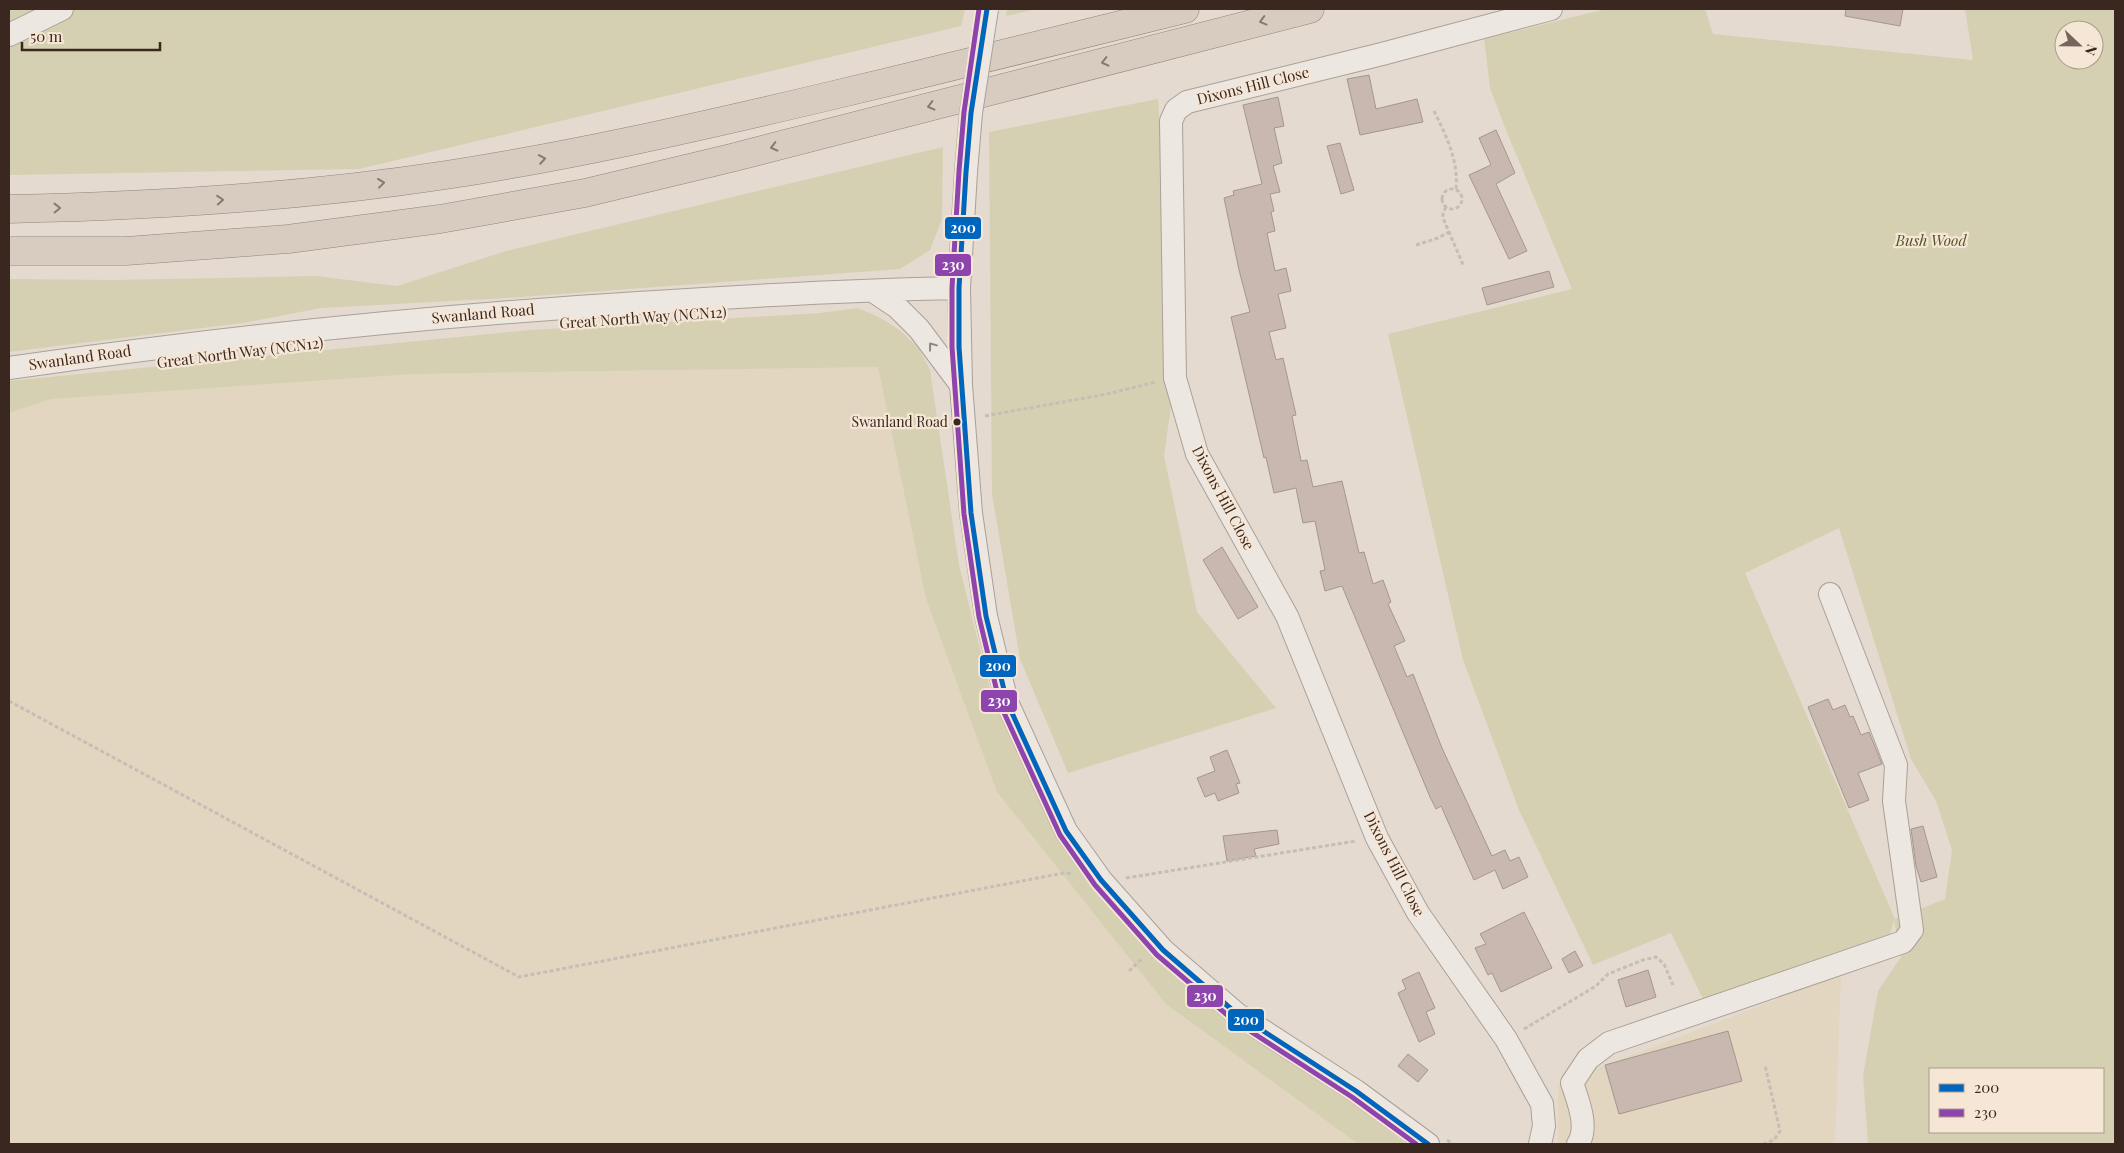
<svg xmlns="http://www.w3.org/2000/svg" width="2124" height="1153" font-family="'Playfair Display',serif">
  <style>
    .farmland { fill: #e3d6c0 }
    .green { fill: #d6d0b2; fill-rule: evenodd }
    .building { fill: #c8b8b0; stroke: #a5968e }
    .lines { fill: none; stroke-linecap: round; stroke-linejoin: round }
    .minor-casing { stroke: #aaa097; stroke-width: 24 }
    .highway-casing { stroke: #8f857e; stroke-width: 29 }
    .path { stroke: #c5beb7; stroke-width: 3; stroke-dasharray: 4 2.5; stroke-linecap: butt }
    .minor { stroke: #ece7e1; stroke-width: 22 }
    .highway { stroke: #d8cbc0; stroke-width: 28 }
    .minor-bridge-casing { stroke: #aaa097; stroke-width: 24; stroke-linecap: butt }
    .minor-bridge { stroke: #ece7e1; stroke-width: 22 }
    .bus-1-casing { stroke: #f5e6d6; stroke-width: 9 }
    .bus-2-casing { stroke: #f5e6d6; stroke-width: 9 }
    .bus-1 { stroke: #0065bd; stroke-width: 5 }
    .bus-2 { stroke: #8e44ad; stroke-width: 5 }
    .oneway { stroke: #887970 }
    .oneway2 { stroke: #928780 }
    .bus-dot { fill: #392720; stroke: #f5e6d6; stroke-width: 2 }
    .labels { text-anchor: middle; stroke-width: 4.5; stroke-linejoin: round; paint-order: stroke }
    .bus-label { font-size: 14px; fill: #392720; stroke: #f5e6d6; text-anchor: end }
    .street-label { font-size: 15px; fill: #392720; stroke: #f5e6d6 }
    .park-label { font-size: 15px; font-style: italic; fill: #525527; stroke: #f5e6d6 }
    .line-badge { stroke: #f5e6d6; stroke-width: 2 }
    .badge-label { font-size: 14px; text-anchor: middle; font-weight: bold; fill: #fff }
  </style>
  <rect width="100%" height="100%" fill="#e4dacf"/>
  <path class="farmland" d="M878 367 926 599 1166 1004 1358 1144H9V413L51 399 415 374Z
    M1841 975 1835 1144H1558V1083Z"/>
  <path class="green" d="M9 9H965L961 26 359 169 9 175Z
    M1007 9H1037L1006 16Z
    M1606 9H1705L1713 34 1973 60 1965 9H2115V1144H1868L1863 1076 1878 991 1901 957 1894 920 1889 938 1703 999 1671 933 1593 965 1519 810 1463 660 1388 334 1572 289 1504 125 1490 88 1484 39ZM2064 30H2094V60H2064ZM1839 528 1911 759 1936 801 1952 850 1945 899 1895 919 1745 573ZM1930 1069H2103V1132H1930Z
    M1158 99 1175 378 1164 456 1197 612 1276 708 1068 773 1020 659 992 494 989 132Z
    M943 147 942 219 930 250 900 269 507 298 321 308 243 323 9 352V279L114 280 316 276 397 286 506 251Z
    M857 308C878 315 901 328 916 346 922 353 926 362 930 370L959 565 993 701 1076 863 1331 1086 1406 1144H1358L1166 1004 997 792 926 599 878 367 415 374 51 399 9 413V381L530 330 820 313Z"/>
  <path class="building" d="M1846 9H1903L1900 26 1845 16Z
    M1369 75 1376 109 1417 99 1423 122 1360 135 1347 79Z
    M1278 97 1284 126 1274 128 1282 163 1273 166 1280 192 1270 194 1274 211 1271 212 1275 231 1267 233 1275 271 1286 268 1291 291 1278 294 1286 328 1269 332 1276 360 1283 358 1296 415 1292 416 1301 461 1307 460 1313 487 1342 481 1359 553 1364 552 1373 584 1383 580 1391 602 1388 604 1405 641 1394 646 1407 677 1413 674 1442 748 1492 856 1505 850 1510 861 1519 857 1528 877 1503 889 1495 870 1474 880 1441 806 1436 809 1430 797 1342 586 1325 591 1320 571 1325 570 1315 521 1303 523 1296 488 1274 493 1266 457 1264 458 1231 317 1250 312 1239 270 1224 198 1234 195 1233 191 1262 184 1243 105Z
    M1496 130 1515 173 1496 184 1527 251 1509 259 1469 175 1491 165 1479 138Z
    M1340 143 1354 190 1341 194 1327 146Z
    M1549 271 1554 287 1487 305 1482 288Z
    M1222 547 1258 607 1238 619 1203 560Z
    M1828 699 1833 710 1845 705 1850 717 1853 716 1861 735 1869 732 1882 764 1858 773 1869 800 1849 808 1808 707Z
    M1227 750 1240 783 1236 784 1239 793 1218 801 1215 793 1205 797 1197 778 1215 771 1210 757Z
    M1923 826 1937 877 1921 882 1916 866 1911 829Z
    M1277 830 1279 844 1254 849 1256 856 1227 861 1223 836Z
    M1524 912 1552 968 1501 992 1492 973 1488 975 1475 948 1486 944 1480 934Z
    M1575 951 1583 966 1569 973 1562 959Z
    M1648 970 1656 997 1626 1007 1618 980Z
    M1419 972 1435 1008 1426 1012 1435 1034 1419 1042 1398 993 1406 989 1402 980Z
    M1728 1031 1742 1081 1619 1114 1605 1065Z
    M1408 1054 1428 1070 1418 1082 1398 1066Z"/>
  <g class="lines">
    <g class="minor-casing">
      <path id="minor" d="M9 35 62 9
        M966 172 959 288 961 385 971 513 986 616 1007 702 1066 831 1101 880 1163 950 1237 1014 1356 1091 1428 1144
        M873 291 897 307 919 329 961 385
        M9 368C218 338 428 316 638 303 745 296 852 290 959 288
        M1540 1144 1544 1126 1542 1104 1506 1039 1418 913 1377 838 1287 616 1197 454 1175 378 1171 121 1176 110 1187 102 1382 54 1551 9
        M1578 1144C1589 1127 1578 1101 1572 1083L1588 1059 1609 1043 1903 942 1912 930 1894 801 1896 765 1830 594"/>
    </g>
    <g class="highway-casing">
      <path id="highway" d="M9 209C155 206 301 197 446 175 571 156 694 128 817 99 940 70 1063 40 1185 9
        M9 251H126L288 239 440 219 585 193 731 158 1310 9"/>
    </g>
    <path class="path" d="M1434 111C1446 135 1459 162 1456 189
      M1442 199a10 10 0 1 1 20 0a10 10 0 1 1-20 0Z
      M1446 207 1443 213V218L1464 267
      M1416 245 1438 238 1449 232
      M985 416 1107 394 1156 382
      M9 701 519 977 1064 873 1073 874
      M1126 878 1356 841
      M1129 971 1143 958
      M1524 1029 1596 986 1608 974 1643 960 1656 957 1664 964 1673 985
      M1447 1140 1453 1144
      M1763 1144 1774 1140 1780 1131 1765 1065"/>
    <use href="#minor" class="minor"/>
    <use href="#highway" class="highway"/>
    <g class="minor-bridge-casing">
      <path id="minor-bridge" d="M966 172 971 113 987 9"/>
    </g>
    <use href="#minor-bridge" class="minor-bridge"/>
    <g class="bus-1-casing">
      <path id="bus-1" d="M987 9 971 113 966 172 959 288V347L971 513 986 616 1007 702 1066 831 1101 880 1163 950 1237 1014 1356 1091 1428 1144"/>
    </g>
    <g class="bus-2-casing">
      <path id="bus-2" d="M979 9 964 112 959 171 952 288V347L964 514 979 617 1000 704 1060 835 1095 885 1157 955 1233 1020 1352 1097 1416 1144"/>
    </g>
    <use href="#bus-1" class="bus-1"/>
    <use href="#bus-2" class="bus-2"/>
  </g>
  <defs><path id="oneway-chevron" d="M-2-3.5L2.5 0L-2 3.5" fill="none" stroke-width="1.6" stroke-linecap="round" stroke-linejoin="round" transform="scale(1.25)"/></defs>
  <g class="oneway">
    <use href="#oneway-chevron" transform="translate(1263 21) rotate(165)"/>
    <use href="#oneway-chevron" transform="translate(1105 62) rotate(166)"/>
    <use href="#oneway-chevron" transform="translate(931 106) rotate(166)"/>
    <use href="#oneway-chevron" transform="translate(774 147) rotate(166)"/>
    <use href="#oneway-chevron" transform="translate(542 159) rotate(-10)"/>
    <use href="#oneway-chevron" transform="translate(381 183) rotate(-7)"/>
    <use href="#oneway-chevron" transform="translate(220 200) rotate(-4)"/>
    <use href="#oneway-chevron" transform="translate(57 208) rotate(-1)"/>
  </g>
  <use class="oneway2" href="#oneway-chevron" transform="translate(932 346) rotate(-127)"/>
  <circle class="bus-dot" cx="957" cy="422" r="4.5"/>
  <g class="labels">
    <g class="bus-label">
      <text x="948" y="427">Swanland Road</text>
    </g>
    <g class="street-label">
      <text transform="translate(1253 86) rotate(-14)" y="5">Dixons Hill Close</text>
      <text transform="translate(483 314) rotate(-5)" y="5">Swanland Road</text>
      <text transform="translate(643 318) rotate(-4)" y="5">Great North Way (NCN12)</text>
      <text transform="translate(240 353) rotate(-7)" y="5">Great North Way (NCN12)</text>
      <text transform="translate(80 358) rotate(-8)" y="5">Swanland Road</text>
      <text transform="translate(1223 498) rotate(62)" y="5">Dixons Hill Close</text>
      <text transform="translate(1394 864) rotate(63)" y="5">Dixons Hill Close</text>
    </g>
    <g class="park-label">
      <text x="1931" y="246">Bush Wood</text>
    </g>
  </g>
  <g class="line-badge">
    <rect x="944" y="216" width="38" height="24" rx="5" fill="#0065bd"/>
    <rect x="934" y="253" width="38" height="24" rx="5" fill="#8e44ad"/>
    <rect x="979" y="654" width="38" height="24" rx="5" fill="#0065bd"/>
    <rect x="980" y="689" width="38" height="24" rx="5" fill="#8e44ad"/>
    <rect x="1186" y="984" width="38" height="24" rx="5" fill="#8e44ad"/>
    <rect x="1227" y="1008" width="38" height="24" rx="5" fill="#0065bd"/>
  </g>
  <g class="badge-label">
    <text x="963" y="233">200</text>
    <text x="953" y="270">230</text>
    <text x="998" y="671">200</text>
    <text x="999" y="706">230</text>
    <text x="1205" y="1001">230</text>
    <text x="1246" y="1025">200</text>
  </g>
  <rect width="2124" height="1153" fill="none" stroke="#392720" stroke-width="20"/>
  <rect x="1929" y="1068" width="175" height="65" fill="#f5e6d6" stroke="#aa9a8d"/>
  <rect x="1939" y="1084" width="25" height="8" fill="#0065bd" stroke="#aa9a8d"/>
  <text x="1974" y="1093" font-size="15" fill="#392720">200</text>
  <rect x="1939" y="1109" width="25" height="8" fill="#8e44ad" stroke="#aa9a8d"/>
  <text x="1974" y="1118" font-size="15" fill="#392720">230</text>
  <g transform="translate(2079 45) rotate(112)"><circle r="24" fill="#f5e6d6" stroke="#aa9a8d"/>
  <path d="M0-4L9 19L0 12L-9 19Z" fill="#75665d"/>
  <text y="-8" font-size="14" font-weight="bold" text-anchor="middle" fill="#392720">N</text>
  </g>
  <path d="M22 42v8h138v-8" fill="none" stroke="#392720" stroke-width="2.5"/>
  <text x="30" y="42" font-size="15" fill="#392720" stroke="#f5e6d6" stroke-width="4" paint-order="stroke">50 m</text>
</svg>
